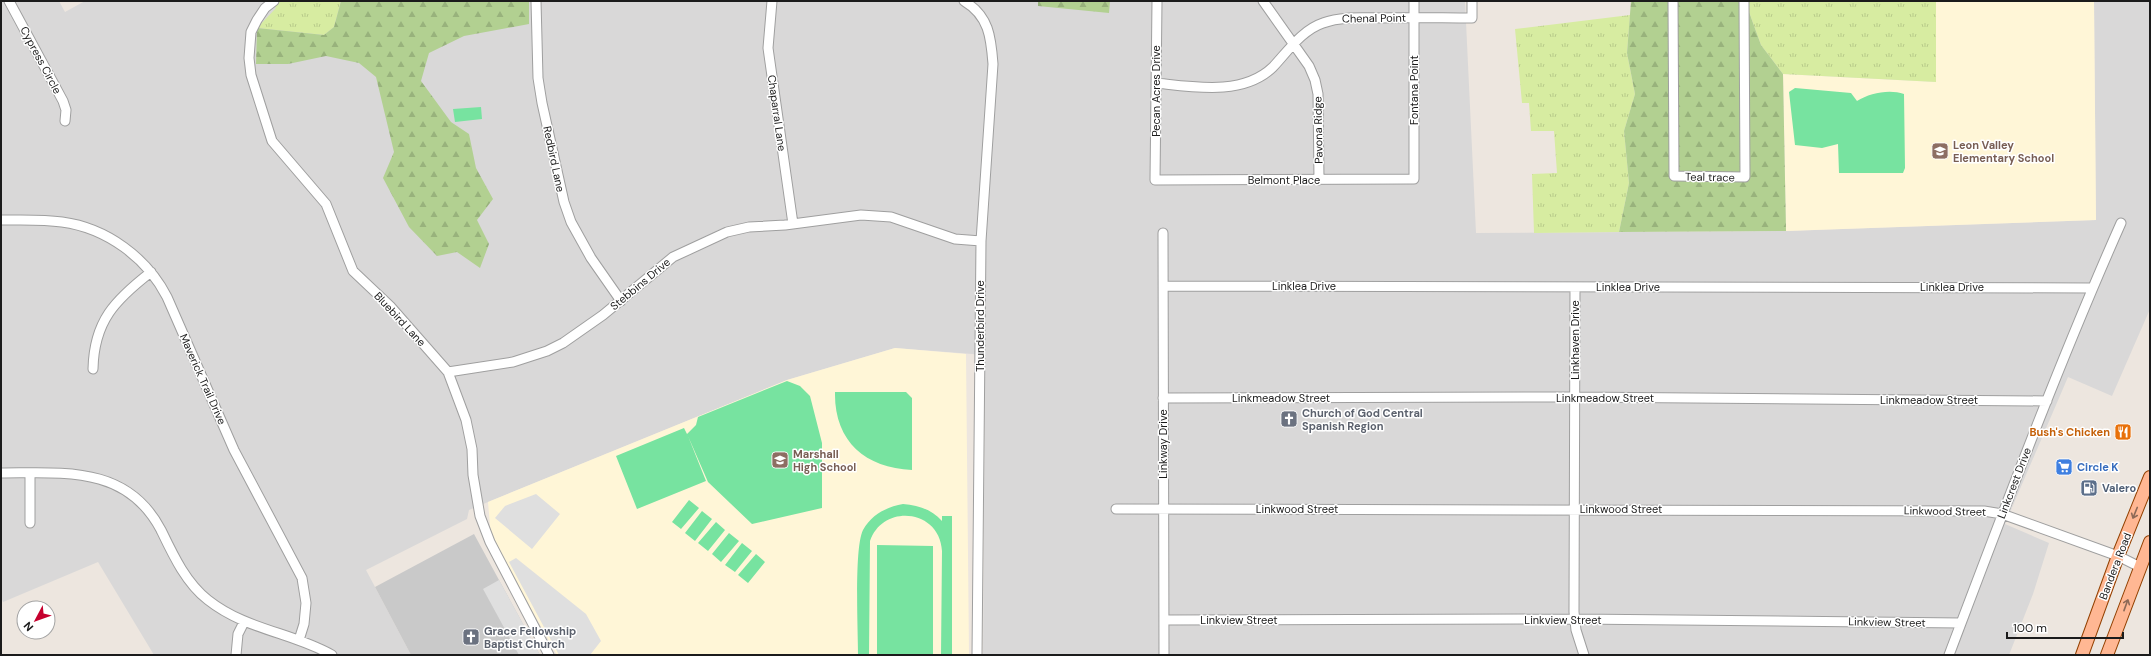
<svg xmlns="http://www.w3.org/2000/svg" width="2151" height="656" font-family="'DM Sans',sans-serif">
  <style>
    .residential { fill: #d9d8d8 }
    .education { fill: #fff6d7 }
    .religious { fill: #c9c9c9 }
    .grass { fill: url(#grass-tufts) }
    .forest { fill: url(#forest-firs) }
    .pitch { fill: #77e3a0 }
    .parking { fill: #dfdfdf }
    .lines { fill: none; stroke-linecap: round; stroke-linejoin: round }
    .minor-casing { stroke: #9f9f9f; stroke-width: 11 }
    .major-casing { stroke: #924000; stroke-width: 14 }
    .minor { stroke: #fff; stroke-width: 9 }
    .major { stroke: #ffb793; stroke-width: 12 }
    .oneway { stroke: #8d6957 }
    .labels { text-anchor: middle; stroke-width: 3; stroke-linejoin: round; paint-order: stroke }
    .street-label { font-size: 11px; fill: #1b1b1b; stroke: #fff }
    .education-label { font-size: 11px; font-weight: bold; fill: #785e54; stroke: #fff; text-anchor: start }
    .worship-label { font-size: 11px; font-weight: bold; fill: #5b616d; stroke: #fff; text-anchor: start }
    .food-label { font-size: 11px; font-weight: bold; fill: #c56008; stroke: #fff; text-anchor: end }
    .shop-label { font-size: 11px; font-weight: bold; fill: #366cbe; stroke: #fff; text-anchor: start }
    .service-label { font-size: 11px; font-weight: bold; fill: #4e5e75; stroke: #fff; text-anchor: start }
  </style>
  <defs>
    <pattern id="grass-tufts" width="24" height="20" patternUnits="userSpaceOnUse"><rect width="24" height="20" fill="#d7eca1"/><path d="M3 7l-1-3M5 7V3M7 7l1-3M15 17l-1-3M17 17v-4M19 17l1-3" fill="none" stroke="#b8ca8a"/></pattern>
    <pattern id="forest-firs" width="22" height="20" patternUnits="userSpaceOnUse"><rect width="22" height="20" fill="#b2d091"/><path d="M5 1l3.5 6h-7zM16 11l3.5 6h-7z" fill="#98b27c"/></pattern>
  </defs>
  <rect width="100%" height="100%" fill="#ede6df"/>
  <path class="residential" d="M1 1H59L65 12 85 1H1465L1476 233 1786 231 2096 220 2094 1H2150V309L2112 396 2068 377 2005 524 2049 543 2033 594 2009 655H983L985 355 895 348 787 380 488 502 469 510 467 519 366 570 411 655H154L98 562 3 602 1 597Z"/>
  <path class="education" d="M1936 1H2094L2096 220 1786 231 1783 74 1936 82Z
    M895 348 966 354 969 655H557L491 537 488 502 787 380Z"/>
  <path class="religious" d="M474 534 499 580 540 655H411L375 587Z"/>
  <path class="grass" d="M270 1H341L334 27 324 35 257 28 276 8Z
    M1745 1H1936V82L1783 74 1761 45Z
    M1630 15 1627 53 1635 94 1624 131 1629 183 1619 232 1534 233 1532 174 1557 173 1554 131H1531L1529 103H1522L1515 29Z"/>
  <path class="forest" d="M341 1H529V24L464 36 429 53 421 81 451 122 469 134 476 168 493 199 477 220 489 244 480 268 457 252 437 256 409 227 383 178 394 152 376 77 359 63 326 56 288 64H256L257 28 324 35 334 27Z
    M1038 1H1110L1109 13 1038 6Z
    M1631 1H1745L1761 45 1783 74 1786 231 1619 232 1629 183 1624 131 1635 94 1627 53Z"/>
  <path class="pitch" d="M1795 88 1851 93 1857 101C1870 93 1889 89 1904 94L1905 168 1903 173H1839L1838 144 1822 148 1795 145 1789 92Z
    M481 107 482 119 455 122 453 109Z
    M787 381 800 386 810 396 822 443V508L752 524 708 482 688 436 706 481 637 509 616 456 684 428 687 434 696 425 698 417Z
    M835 392H906L912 398V470C865 468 834 441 835 392Z
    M689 500 699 508 681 529 672 522Z
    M903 504C919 505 932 510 942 521V516H952V655H941L942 551C940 509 883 503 870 541L869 655H858C858 630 854 548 863 530 872 514 887 507 903 504Z
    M702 511 712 519 695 541 685 533Z
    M716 522 725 530 708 551 698 543Z
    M729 533 739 541 721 562 712 554Z
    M742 543 752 551 735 572 725 565Z
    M877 545 933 546V655H877Z
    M756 554 765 562 748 583 738 575Z"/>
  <path class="parking" d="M536 494 560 514 532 549 495 518 505 506Z
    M516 558 586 614 601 641 590 655H559L509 562Z
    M499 580 540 655H519L483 589Z"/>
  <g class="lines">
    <g class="minor-casing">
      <path id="minor" d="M9 1 63 101 66 110 65 121
        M274 1 265 8 257 20 251 32 249 58 251 75 272 141 326 204 353 271 390 306 448 372 466 420 472 449 473 475 480 516 490 542 549 655
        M536 1 538 78 542 103 564 202 571 222 591 258 621 301
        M772 1 768 48 793 224
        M964 1C989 16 991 37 993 64L981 241 977 655
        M1157 1 1155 180 1414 179V1
        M1263 1 1309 66 1315 80 1318 94 1319 180
        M1673 1 1674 176 1745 177 1744 1
        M1156 83C1194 87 1243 96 1273 67 1288 51 1302 30 1323 23 1342 16 1363 18 1383 18 1413 17 1442 18 1472 18V1
        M1 220C21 220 42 219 62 222 107 228 147 258 167 297L234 450 302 578 306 603 304 624 299 640
        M1163 233 1164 655
        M1164 286 2092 288
        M1575 287 1574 612 1576 630 1584 655
        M93 369C94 321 115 300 151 272
        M448 372 513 362 547 351 563 343 603 315 673 257 727 232 749 227 785 225 861 215 891 217 955 239 981 241
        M1163 398 1574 397 2047 401
        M1 473C63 473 127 465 161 530 173 555 186 583 208 600 246 630 291 632 332 655
        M1116 509 1984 511 2002 514 2118 556 2140 567
        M30 523V473
        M1164 620 1576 619 1961 623
        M236 655 238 634 244 622
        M1949 655C2004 510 2058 365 2121 223"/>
    </g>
    <g class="major-casing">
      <path id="major" d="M2082 655 2118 556 2150 477
        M2107 655 2150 542"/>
    </g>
    <use href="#minor" class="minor"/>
    <use href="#major" class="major"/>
  </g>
  <defs><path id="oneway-shaft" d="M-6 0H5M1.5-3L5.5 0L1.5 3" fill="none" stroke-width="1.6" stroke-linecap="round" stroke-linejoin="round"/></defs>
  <g class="oneway">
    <use href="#oneway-shaft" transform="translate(2135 513) rotate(112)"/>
    <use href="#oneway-shaft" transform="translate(2126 605) rotate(-70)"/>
  </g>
  <defs>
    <g id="school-square" transform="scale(0.9)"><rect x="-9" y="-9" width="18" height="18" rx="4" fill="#8d6e63" stroke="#fff"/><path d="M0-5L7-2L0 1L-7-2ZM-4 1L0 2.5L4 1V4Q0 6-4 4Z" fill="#fff"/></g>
    <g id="church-square" transform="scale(0.9)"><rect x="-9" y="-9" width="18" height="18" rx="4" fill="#6b7280" stroke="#fff"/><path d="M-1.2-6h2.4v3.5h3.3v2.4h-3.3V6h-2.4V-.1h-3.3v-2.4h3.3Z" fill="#fff"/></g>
    <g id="restaurant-square" transform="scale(0.9)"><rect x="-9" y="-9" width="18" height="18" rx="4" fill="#e8710a" stroke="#fff"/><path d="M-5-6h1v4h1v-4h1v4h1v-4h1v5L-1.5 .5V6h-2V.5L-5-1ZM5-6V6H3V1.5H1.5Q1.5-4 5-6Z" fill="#fff"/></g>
    <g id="supermarket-square" transform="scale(0.9)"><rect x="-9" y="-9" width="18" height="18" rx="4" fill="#3f7fe0" stroke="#fff"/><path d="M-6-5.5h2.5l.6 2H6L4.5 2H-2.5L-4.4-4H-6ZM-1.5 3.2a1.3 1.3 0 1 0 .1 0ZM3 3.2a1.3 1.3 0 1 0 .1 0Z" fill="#fff"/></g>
    <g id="fuel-square" transform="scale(0.9)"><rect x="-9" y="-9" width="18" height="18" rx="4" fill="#5c6f8a" stroke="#fff"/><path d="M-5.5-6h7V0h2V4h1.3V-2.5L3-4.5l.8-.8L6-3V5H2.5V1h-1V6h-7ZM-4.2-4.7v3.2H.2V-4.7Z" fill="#fff"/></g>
  </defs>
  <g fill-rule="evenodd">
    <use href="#school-square" x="1940" y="151"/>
    <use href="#church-square" x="1289" y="419"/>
    <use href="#restaurant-square" x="2123" y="432"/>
    <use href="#school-square" x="780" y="460"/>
    <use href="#supermarket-square" x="2064" y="467"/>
    <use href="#fuel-square" x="2089" y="488"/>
    <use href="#church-square" x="471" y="637"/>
  </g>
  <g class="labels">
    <g class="street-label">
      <text transform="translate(1374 18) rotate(-1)" y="4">Chenal Point</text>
      <text transform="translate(41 60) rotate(62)" y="4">Cypress Circle</text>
      <text transform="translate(1414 90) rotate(-90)" y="4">Fontana Point</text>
      <text transform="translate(1156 91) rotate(-90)" y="4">Pecan Acres Drive</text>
      <text transform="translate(777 113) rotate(82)" y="4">Chaparral Lane</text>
      <text transform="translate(1318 130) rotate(-91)" y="4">Pavona Ridge</text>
      <text transform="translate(554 159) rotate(78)" y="4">Redbird Lane</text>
      <text transform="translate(1710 177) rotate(1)" y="4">Teal trace</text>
      <text x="1284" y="184">Belmont Place</text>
      <text transform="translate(640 284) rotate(-40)" y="4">Stebbins Drive</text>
      <text x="1304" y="290">Linklea Drive</text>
      <text x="1628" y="291">Linklea Drive</text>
      <text x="1952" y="291">Linklea Drive</text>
      <text transform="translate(400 319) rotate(47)" y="4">Bluebird Lane</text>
      <text transform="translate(980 326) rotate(-90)" y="4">Thunderbird Drive</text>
      <text transform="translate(1575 340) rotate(-90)" y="4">Linkhaven Drive</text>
      <text transform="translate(203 379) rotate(66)" y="4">Maverick Trail Drive</text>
      <text x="1281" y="402">Linkmeadow Street</text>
      <text x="1605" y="402">Linkmeadow Street</text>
      <text x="1929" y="404">Linkmeadow Street</text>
      <text transform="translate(1163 444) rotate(-90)" y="4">Linkway Drive</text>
      <text transform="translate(2014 483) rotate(-69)" y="4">Linkcrest Drive</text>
      <text x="1297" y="513">Linkwood Street</text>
      <text x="1621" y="513">Linkwood Street</text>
      <text transform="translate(1945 511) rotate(1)" y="4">Linkwood Street</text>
      <text transform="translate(2115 566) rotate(-69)" y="4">Bandera Road</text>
      <text x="1239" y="624">Linkview Street</text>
      <text x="1563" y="624">Linkview Street</text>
      <text transform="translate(1887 622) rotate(1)" y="4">Linkview Street</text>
    </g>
    <g class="education-label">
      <text x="1953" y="149">Leon Valley<tspan x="1953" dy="13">Elementary School</tspan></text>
      <text x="793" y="458">Marshall<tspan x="793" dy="13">High School</tspan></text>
    </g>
    <g class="worship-label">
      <text x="1302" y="417">Church of God Central<tspan x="1302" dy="13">Spanish Region</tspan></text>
      <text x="484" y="635">Grace Fellowship<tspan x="484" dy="13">Baptist Church</tspan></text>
    </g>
    <g class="food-label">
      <text x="2110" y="436">Bush's Chicken</text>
    </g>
    <g class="shop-label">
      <text x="2077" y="471">Circle K</text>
    </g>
    <g class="service-label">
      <text x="2102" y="492">Valero</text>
    </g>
  </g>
  <rect width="2151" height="656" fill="none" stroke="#1b1b1b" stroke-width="4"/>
  <g transform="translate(36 620) rotate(229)"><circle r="19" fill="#ffffff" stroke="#a4a4a4"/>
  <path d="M0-3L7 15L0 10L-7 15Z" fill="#c6002e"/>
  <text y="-6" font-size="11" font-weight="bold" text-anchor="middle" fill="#1b1b1b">N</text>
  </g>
  <path d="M2007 632v6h116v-6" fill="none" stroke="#1b1b1b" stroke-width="2"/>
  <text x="2013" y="632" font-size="12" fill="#1b1b1b" stroke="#ffffff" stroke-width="3" paint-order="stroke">100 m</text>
</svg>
